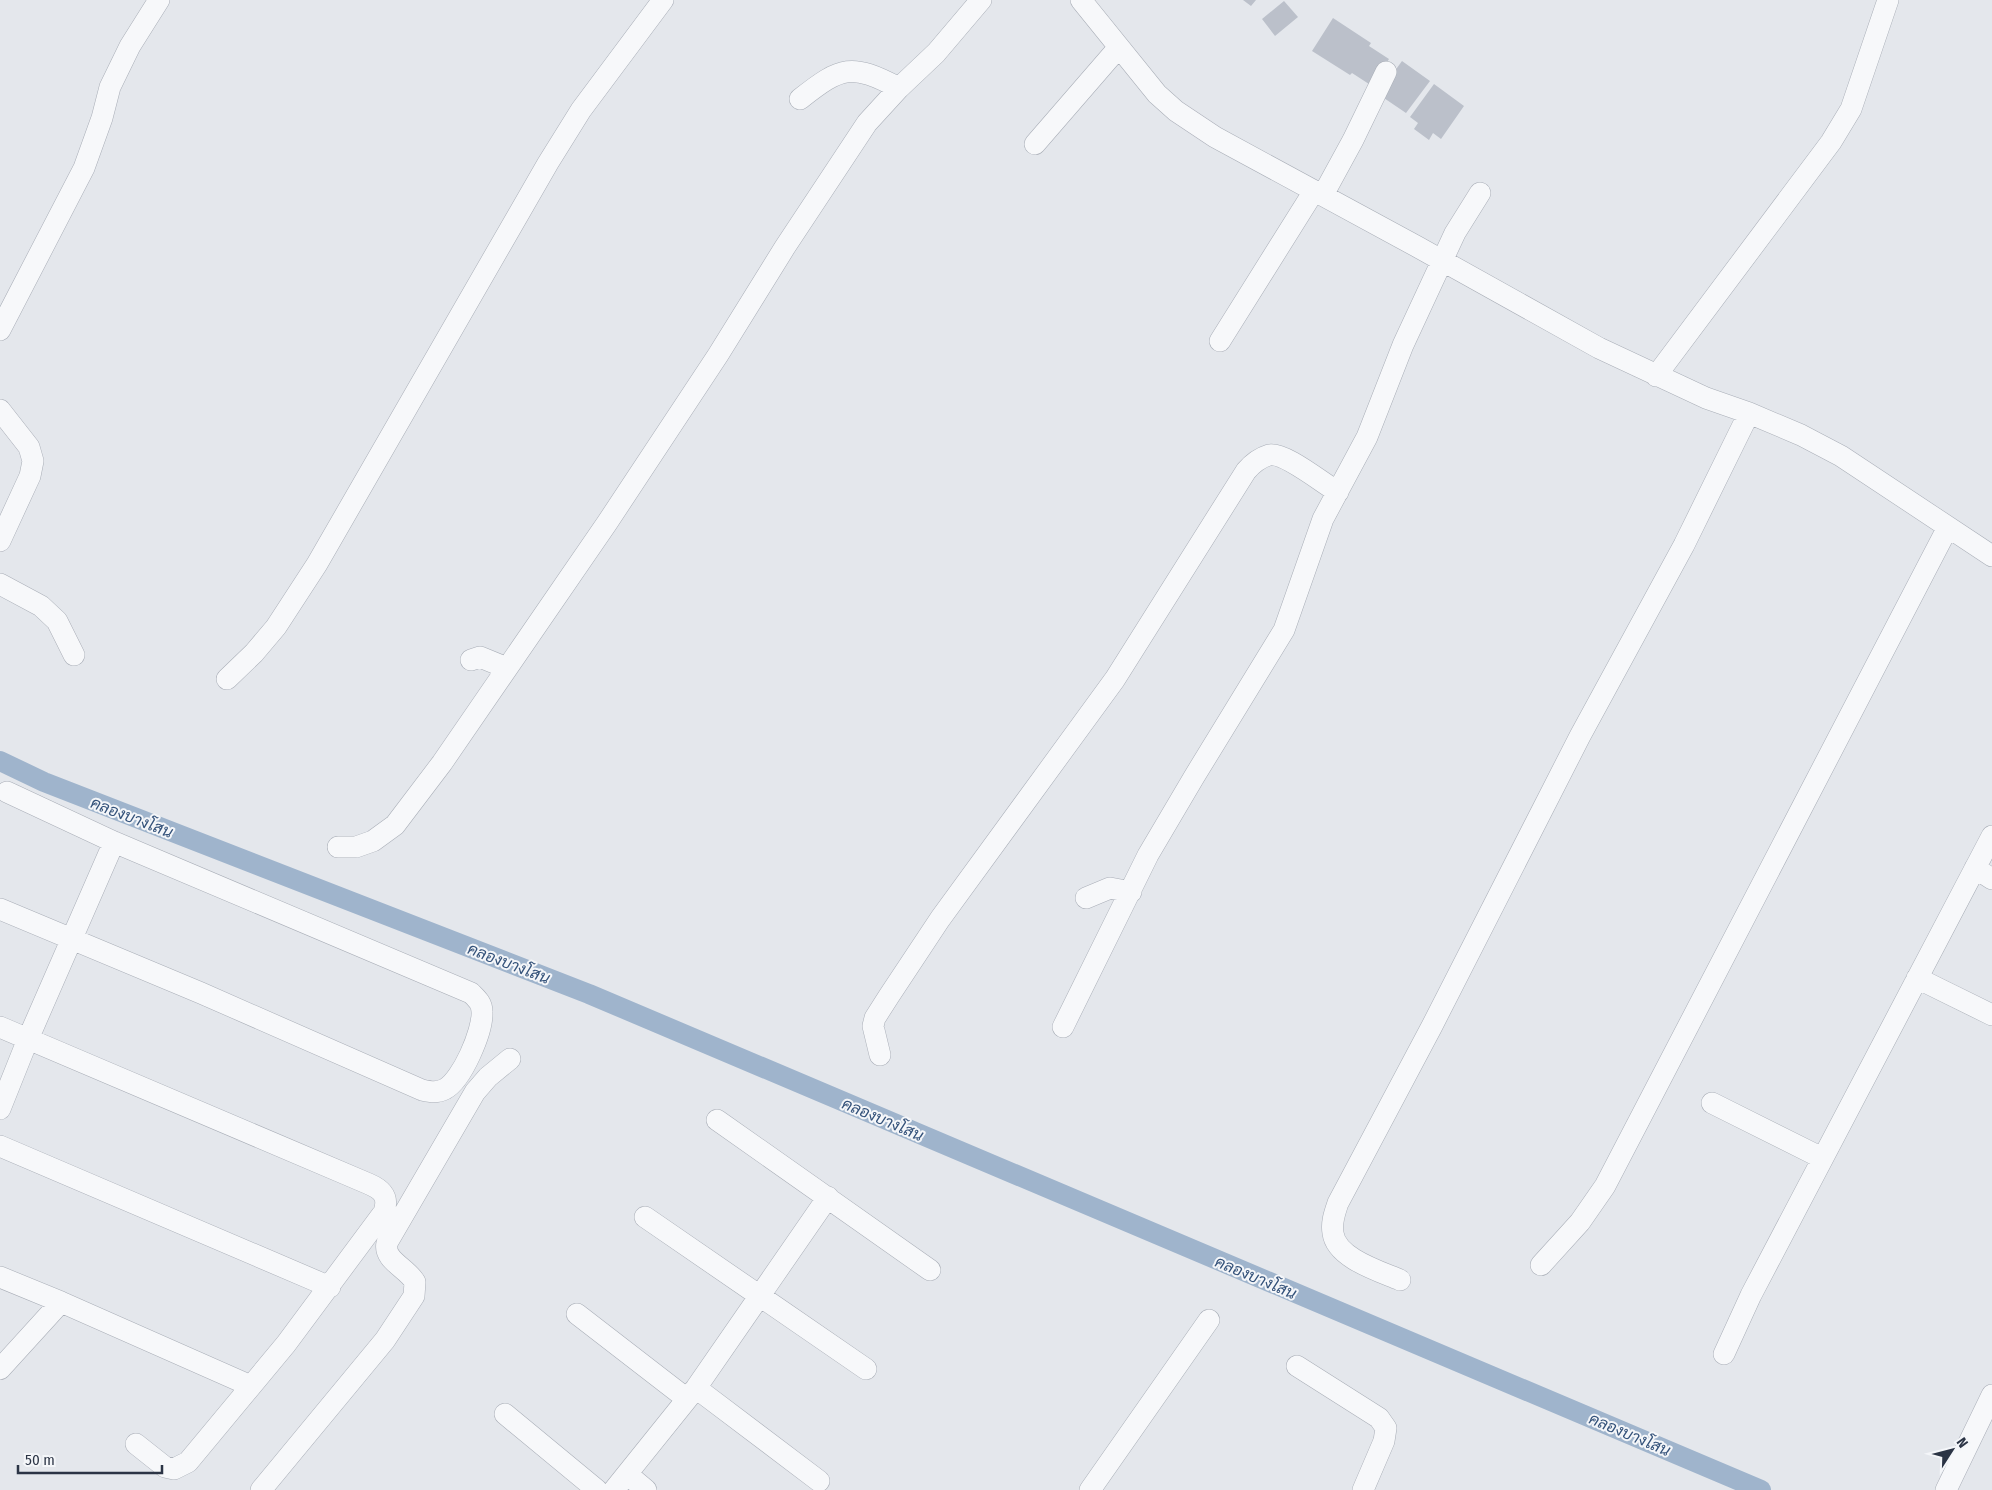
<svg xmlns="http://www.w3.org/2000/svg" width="1992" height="1490" font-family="'Fira Sans Condensed',Sarabun,sans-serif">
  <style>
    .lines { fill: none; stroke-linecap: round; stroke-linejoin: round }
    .canal { stroke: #9fb4cc; stroke-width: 20 }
    .building { fill: #bbc0ca }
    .minor-casing { stroke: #a9aeb7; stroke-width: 22 }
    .minor { stroke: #f7f8fa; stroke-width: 21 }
    .labels { text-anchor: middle; stroke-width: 4; stroke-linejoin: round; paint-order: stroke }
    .water-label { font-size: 16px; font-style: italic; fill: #34527a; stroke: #f4f6f9 }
  </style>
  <rect width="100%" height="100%" fill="#e4e7ec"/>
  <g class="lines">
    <path class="canal" d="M0 761 44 782 589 994 1761 1490"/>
  </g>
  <path class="building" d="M1243 0H1256L1251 6Z
    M1284 1 1298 17 1275 36 1262 19Z
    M1333 18 1371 43 1369 46 1389 59 1372 86 1352 73 1350 75 1312 51Z
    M1402 61 1430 81 1406 113 1378 94Z
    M1434 84 1464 106 1441 139 1433 133 1429 140 1414 129 1418 123 1410 117Z"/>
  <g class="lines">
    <g class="minor-casing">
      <path id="minor" d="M1081 0 1157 94 1176 111 1215 137 1416 246 1599 348 1706 398 1749 413 1801 435 1841 456 1992 556
        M800 99C842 66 851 63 899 88
        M1035 144 1119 47
        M1323 195 1353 140 1386 72
        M0 330 84 168 102 118 110 87 130 46 159 0
        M1220 341 1314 191
        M1656 376 1831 142 1851 109 1888 0
        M0 410 29 447 33 461 30 476 0 541
        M0 584 41 606 57 621 74 655
        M471 660 480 657 507 668
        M227 679 254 653 276 627 317 564 548 163 581 110 663 0
        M338 847H356L373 841 395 825 442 763 607 523 718 355 785 247 867 123 899 88 936 53 981 0
        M1975 868 1992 879
        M1086 898 1110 888 1131 892
        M0 909 201 993 422 1090C431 1092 437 1093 445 1089 462 1080 483 1031 482 1012 482 1003 477 999 471 993L114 842 7 792
        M1917 978 1992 1015
        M0 1027 369 1184C383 1190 389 1197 384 1212L286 1344 188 1462 174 1469 165 1467 136 1444
        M1063 1027 1148 855 1194 777 1284 630 1323 519 1367 437 1403 345 1455 233 1480 193
        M880 1055 873 1026 875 1018 889 996 940 919 1115 679 1246 471C1252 464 1259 458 1269 455 1285 452 1322 483 1338 492
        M1712 1103 1822 1158
        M0 1109 28 1039 114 842
        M717 1120 930 1270
        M0 1146 330 1287
        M645 1217 866 1369
        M1541 1265 1580 1222 1605 1186 1948 527
        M0 1277 61 1302 251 1386
        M1400 1280C1379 1271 1336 1258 1333 1233 1331 1222 1335 1212 1338 1203L1432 1026 1580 736 1684 545 1749 413
        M577 1314 687 1399
        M1724 1354 1751 1295 1992 836
        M1297 1366 1379 1418 1386 1428 1384 1441 1363 1490
        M0 1369 61 1302
        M696 1388 819 1481
        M505 1414 597 1490
        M627 1474 646 1490
        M261 1490 385 1340 414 1296 415 1282C407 1268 383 1260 387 1243L475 1092 488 1077 510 1059
        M614 1490 696 1388 828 1197
        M1090 1490 1209 1320
        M1946 1490 1992 1395"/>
    </g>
    <use href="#minor" class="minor"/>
  </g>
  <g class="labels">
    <g class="water-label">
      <text transform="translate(132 817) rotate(21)" y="6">คลองบางโสน</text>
      <text transform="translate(509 963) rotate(21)" y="6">คลองบางโสน</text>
      <text transform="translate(883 1119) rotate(23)" y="6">คลองบางโสน</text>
      <text transform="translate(1256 1277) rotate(23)" y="6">คลองบางโสน</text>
      <text transform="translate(1630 1434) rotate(23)" y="6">คลองบางโสน</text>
    </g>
  </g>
  <g transform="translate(1952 1450) rotate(54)" stroke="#f4f6f9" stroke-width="4" paint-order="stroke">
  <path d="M0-4L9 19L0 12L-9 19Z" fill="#2b3445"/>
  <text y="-8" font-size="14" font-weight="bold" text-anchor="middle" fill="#2b3445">N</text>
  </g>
  <path d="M18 1465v8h144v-8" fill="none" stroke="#2b3445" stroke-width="2.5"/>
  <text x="25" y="1465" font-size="15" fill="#2b3445" stroke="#f4f6f9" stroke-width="4" paint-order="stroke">50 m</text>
</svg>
